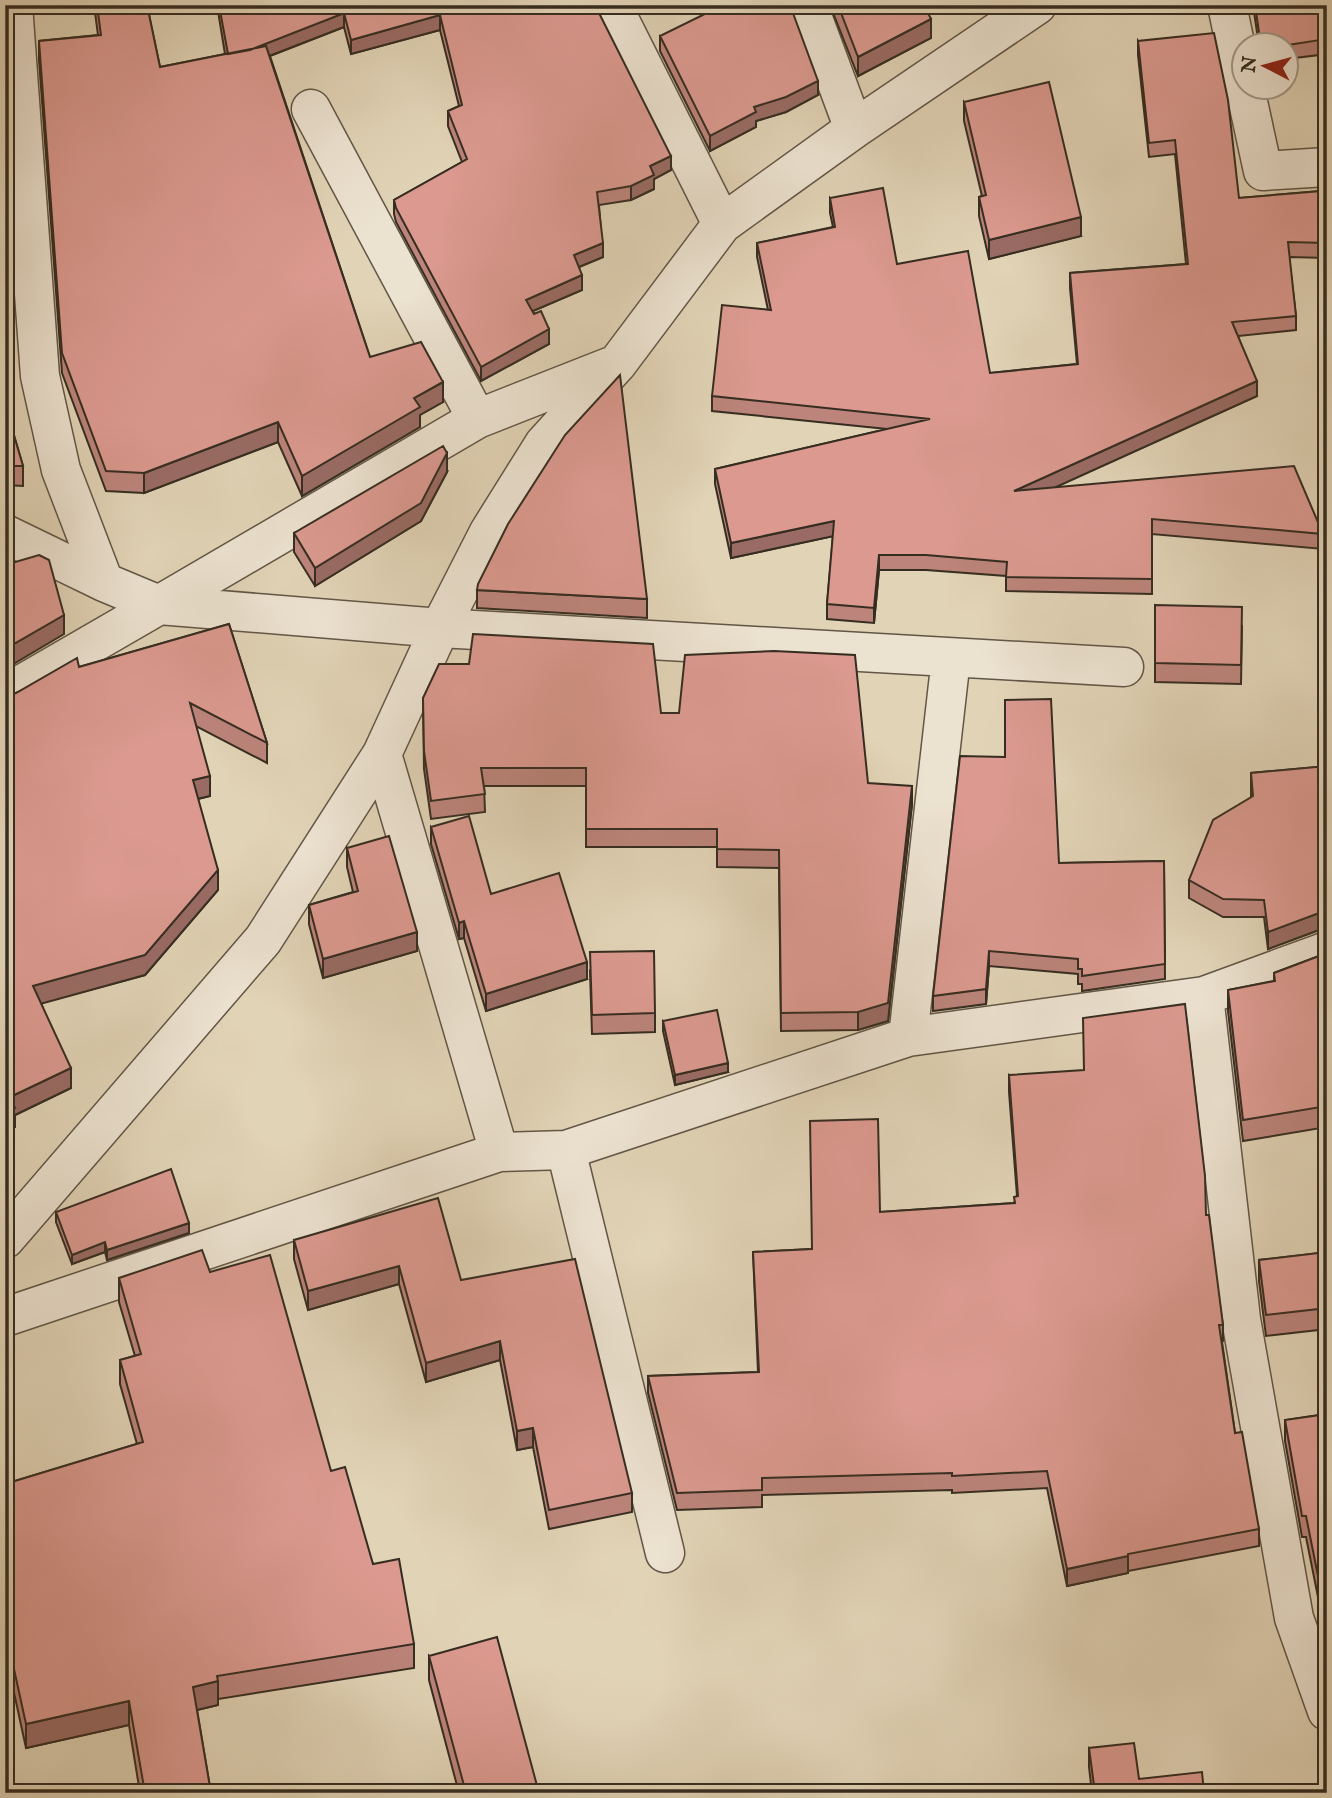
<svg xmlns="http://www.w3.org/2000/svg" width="1332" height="1798" font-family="'IM FELL English',serif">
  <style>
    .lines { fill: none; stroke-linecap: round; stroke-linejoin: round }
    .street-casing { stroke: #615646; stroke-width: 41 }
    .street { stroke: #ece2d0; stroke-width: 38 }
    .wall { fill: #bc847b; stroke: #362d21; stroke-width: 2 }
    .shaded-wall { fill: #996b64; stroke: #362d21; stroke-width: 2 }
    .building { fill: #db998f; stroke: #362d21; stroke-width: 2 }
  </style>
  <rect width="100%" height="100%" fill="#e1d3b6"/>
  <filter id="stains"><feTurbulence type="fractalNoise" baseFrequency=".00286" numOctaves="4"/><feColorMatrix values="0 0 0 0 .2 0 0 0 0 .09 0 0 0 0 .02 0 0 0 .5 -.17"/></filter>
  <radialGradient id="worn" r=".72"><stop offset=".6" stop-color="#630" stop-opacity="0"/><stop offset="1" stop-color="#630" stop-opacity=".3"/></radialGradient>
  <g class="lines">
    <g class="street-casing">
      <path id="street" d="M13 5 40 376 61 470 104 582
        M612 5 722 224
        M808 5 854 129
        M1227 5 1244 87
        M1245 88 1263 171 1327 167
        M311 109 477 419
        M5 534 104 582 159 605 477 419 609 367
        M5 694 159 605 440 628 1124 667
        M382 754 499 1152
        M1204 996 1241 1319 1294 1618 1327 1711
        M908 1037 951 658
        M566 1150 665 1553
        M5 1239 263 940 382 754 440 628 489 532 544 444 617 364 722 224 854 129 1037 5
        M5 1317 499 1152 566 1150 908 1037 1204 996 1327 951"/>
    </g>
    <use href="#street" class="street"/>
  </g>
  <path class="wall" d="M94 5H147L160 67 225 54 217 5H595L671 170 654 179V189L631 200 599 205 603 257 579 267 582 290 533 311 549 344 481 381 396 222 394 214V200L462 162 448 126V111L459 106 440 30 351 54 344 27 270 56 370 357 443 402 420 415V427L302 496 278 442 144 493 106 491 62 373 39 60V41L98 35Z
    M830 5H937L927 11 931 38 858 76Z
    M1253 5H1327V54L1286 59V46H1259Z
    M660 36 818 95 786 112 756 121V127L710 151 660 51Z
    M1138 41 1239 198 1321 191 1327 180V258L1289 257 1296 316V330L1238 336 1257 396 1055 487 1323 534V549L1152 534V594L1006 591V576L926 570H879L874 623 827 619V604L833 536 731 558 715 484V469L887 429 712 411V396L768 310 757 257V243L833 227 830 213V198L897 264 990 373 1077 364 1070 288V273L1186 264 1175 154 1149 157 1138 55Z
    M964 102 1081 236 989 259 979 216V197L982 196 964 121Z
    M5 405 23 466V486L5 485Z
    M447 472 421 521 315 586 294 552V533Z
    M477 590 647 599V618L477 608Z
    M1155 605 1242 626 1241 684 1155 682Z
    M229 624 267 743V763L196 726 210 796 198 799 218 890 145 975 41 1003 71 1088 15 1115V1127L5 1132 16 693 79 667Z
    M423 698 661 713 868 783 912 804 888 1021 858 1030 781 1031 779 868 717 867V847H586V786H484L485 812 431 819 424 769Z
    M1327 766V930H1319L1268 949 1264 917H1223L1189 898V880L1251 797V773Z
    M431 827 491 894 587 979 486 1011 464 938 459 939 431 844Z
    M347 848 417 951 323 978 309 924V905L353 892 347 867Z
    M1164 861 1165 979 1082 991V984H1078V974L989 966 986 1004 933 1011V996L1059 863Z
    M1327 953V1127L1243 1141 1228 1011V990L1274 981V973Z
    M590 971 655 1013V1032L592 1034Z
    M663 1021 728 1072 675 1085 663 1031Z
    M1009 1075 1206 1215 1223 1325V1341L1222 1342 1235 1433 1259 1529V1546L1128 1571V1573L1067 1586 1047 1488 952 1493V1490L762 1495V1507L677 1510 648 1393V1376L758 1372 753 1252 812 1249 880 1212 1014 1203 1017 1196 1009 1092Z
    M56 1212 189 1233 107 1260 105 1252 72 1264 56 1222Z
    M294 1240 461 1280 632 1493V1512L549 1529 533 1447 517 1450 500 1360 426 1382 399 1284 308 1310 294 1259Z
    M1327 1252V1329L1266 1336 1259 1281V1260Z
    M210 1272 331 1471 373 1564 414 1644V1668L218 1699V1705L197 1710 211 1793H140L129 1725 26 1748 5 1651V1484L137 1444 120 1384V1360L135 1356 119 1302V1278Z
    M1327 1414 1318 1597 1306 1537H1302L1285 1441V1420Z
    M429 1656 539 1793H459L429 1680Z
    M1089 1748 1139 1779 1204 1793H1092L1089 1767Z"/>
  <path class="shaded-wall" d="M919 5H937L919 15Z
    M344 13V27L228 72V58Z
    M440 15V30L351 54V40Z
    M931 19V38L858 76V57Z
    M818 81V95L786 112 756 121V127L710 151V136L754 107Z
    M671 156V170L654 179V189L631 200V186L650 166Z
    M1081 217V236L989 259V240Z
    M10 243V263L5 265V245Z
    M603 243V257L574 269V255Z
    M582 275V290L526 314V300Z
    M549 329V344L481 381V367Z
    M1257 381V396L1014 506V491Z
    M443 382V402L420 415V427L302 496V476L414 398Z
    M278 422V442L144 493V473Z
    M447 453V472L421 521 315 586V568Z
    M834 521V536L731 558V543Z
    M879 555V570L874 623V608Z
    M64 615V634L5 669V649Z
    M210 776V796L193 800V780Z
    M912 786V804L888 1021 858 1030V1012Z
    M218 870V890L145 975 33 1006V986Z
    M1319 913V930L1268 949V932Z
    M464 921V938L459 939V923Z
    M417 932V951L323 978V959Z
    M989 951V966L986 1004V989Z
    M587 962V979L486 1011V994Z
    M728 1063V1072L675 1085V1075Z
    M71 1068V1088L15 1115V1127L5 1132V1112L10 1097Z
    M189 1223V1233L107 1260V1250Z
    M105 1242V1252L72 1264V1255Z
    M399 1266V1284L308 1310V1291Z
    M500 1341V1360L426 1382V1363Z
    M533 1428V1447L517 1450V1431Z
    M1128 1556V1573L1067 1586V1569Z
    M1327 1574V1595L1318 1597V1576Z
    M218 1681V1705L193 1711V1687Z
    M129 1701V1725L26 1748V1724Z"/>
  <path class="building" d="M97 5H147L160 67 266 46 370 357 421 342 443 382 414 398 420 407 302 476 278 422 144 473 106 471 62 353 39 41 101 35Z
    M219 5H595L671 156 650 166 654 175 631 186 597 192 603 243 574 255 582 275 526 300 534 314 541 311 549 329 481 367 396 208 394 200 467 159 448 111 462 105 440 15 351 40 344 13 250 50 228 54Z
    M723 5H790L818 81 786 97 754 107 756 112 710 136 660 36Z
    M838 5H924L931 19 858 57Z
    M1255 5H1327V39L1281 46H1261Z
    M1214 33 1228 100 1239 198 1321 191V180H1327V243L1288 242 1296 316 1232 322 1257 381 1014 491 1294 466 1323 534 1152 519V579L1006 577 1007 562 926 555H879L874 608 827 604 834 521 731 543 715 469 930 419 712 396 722 305 771 310 757 243 835 227 830 198 883 188 897 264 968 251 990 373 1078 364 1070 273 1188 264 1175 140 1149 143 1138 41Z
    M1049 82 1081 217 989 240 979 197 986 195 964 102Z
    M5 180 10 243 5 245Z
    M620 375 647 599 477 590 478 584 508 524 565 435Z
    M5 405 23 466H5Z
    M443 446 447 453 421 503 315 568 294 533Z
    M39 555 49 560 64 615 5 649V565Z
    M1155 605 1242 607 1241 665 1155 663Z
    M229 624 267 743 190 703 210 776 193 780 218 870 145 955 33 986 71 1068 10 1097 15 1108 5 1112V696L16 693 77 658 79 667Z
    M473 634 653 644 661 713H679L685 655 774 651 855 655 868 783 912 786 888 1003 858 1012 781 1013 779 850 717 849V829H586V768H481L485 794 431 801 424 751 423 698 439 664H469Z
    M1051 699 1059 863 1164 861 1165 964 1082 976V969H1078V959L989 951 986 989 933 996 960 756 1005 757V700Z
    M1327 766V912L1319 913 1268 932 1264 900 1223 899 1189 880 1213 820 1253 796 1251 773Z
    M469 816 491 894 559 873 587 962 486 994 464 921 459 923 431 827Z
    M389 836 417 932 323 959 309 905 358 891 347 848Z
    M654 951 655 1013 592 1015 590 952Z
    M1327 953V1106L1243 1120 1228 990 1275 981 1274 973Z
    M1185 1004 1205 1176 1206 1215H1209L1223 1325H1219L1235 1433 1242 1432 1259 1529 1128 1554V1556L1067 1569 1047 1471 952 1476V1473L762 1478V1490L677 1493 648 1376 759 1372 753 1252 812 1249 810 1121 878 1119 880 1212 1015 1203 1014 1197 1018 1196 1009 1075 1084 1070 1083 1018Z
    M717 1010 728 1063 675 1075 663 1021Z
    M171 1169 189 1223 107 1250 105 1242 72 1255 56 1212Z
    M438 1198 461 1280 575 1259 632 1493 549 1510 533 1428 517 1431 500 1341 426 1363 399 1266 308 1291 294 1240Z
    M202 1250 210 1272 270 1255 331 1471 345 1467 373 1564 399 1559 414 1644 217 1676 218 1681 193 1687 211 1793H145L129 1701 26 1724 5 1628V1484L143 1442 120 1360 141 1354 119 1278Z
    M1327 1252V1308L1266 1315 1259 1260Z
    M1327 1414V1574L1318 1576 1306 1516H1302L1285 1420Z
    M497 1637 539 1793H466L429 1656Z
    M1134 1743 1139 1779 1202 1772 1204 1793H1095L1089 1748Z"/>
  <rect width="1332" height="1798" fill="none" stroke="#e1d3b6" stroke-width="28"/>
  <rect x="7" y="7" width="1318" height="1784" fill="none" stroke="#362d21" stroke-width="3.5"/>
  <rect x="14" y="14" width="1304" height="1770" fill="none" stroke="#362d21" stroke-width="2"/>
  <g transform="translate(1265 66) rotate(276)"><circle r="33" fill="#ece2d0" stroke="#a39a8a" stroke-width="2"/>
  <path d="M0-5L12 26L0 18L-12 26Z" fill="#8f2418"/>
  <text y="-10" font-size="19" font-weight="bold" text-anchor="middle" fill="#362d21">N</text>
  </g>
  <rect width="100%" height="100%" filter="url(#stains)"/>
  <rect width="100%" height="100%" fill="url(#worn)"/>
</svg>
